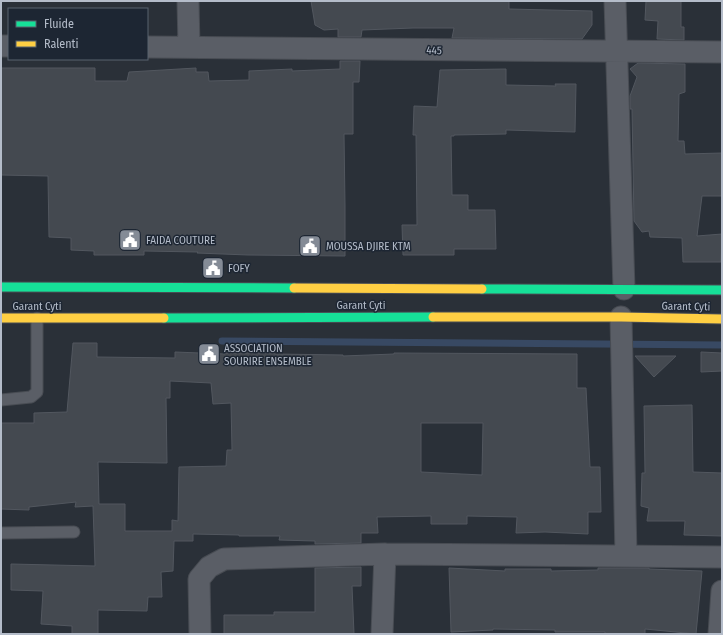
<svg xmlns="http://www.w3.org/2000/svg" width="723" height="635" font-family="'Fira Sans Condensed',sans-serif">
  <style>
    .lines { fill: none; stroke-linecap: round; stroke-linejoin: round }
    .stream { stroke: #384963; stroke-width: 7 }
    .building { fill: #444950; stroke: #52575f; fill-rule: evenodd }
    .lane-casing { stroke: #484c53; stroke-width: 13 }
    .street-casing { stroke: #484c53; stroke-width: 23 }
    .fast-casing { stroke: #484c53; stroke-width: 11 }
    .slow-casing { stroke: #484c53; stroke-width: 11 }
    .lane { stroke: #5a5e66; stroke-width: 11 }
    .street { stroke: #5a5e66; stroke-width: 21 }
    .fast { stroke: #16e098; stroke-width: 9 }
    .slow { stroke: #ffcf43; stroke-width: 9 }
    .labels { text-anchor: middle; stroke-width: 3; stroke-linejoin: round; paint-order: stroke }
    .street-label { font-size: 11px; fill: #b4bcc9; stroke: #1d2633 }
    .poi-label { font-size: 11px; fill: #b4bcc9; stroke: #1d2633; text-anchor: start }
  </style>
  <rect width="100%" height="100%" fill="#2a3038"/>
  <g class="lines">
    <path class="stream" d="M222 341 722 345"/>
  </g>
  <path class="building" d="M311 1H509V9L592 11V25L582 39 452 38 454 28H413L362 30 361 37H338V29L324 30 315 25Z
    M646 1H681V27H684V40L657 39 658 21 645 20Z
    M340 61H360L359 82H353V134H344L345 206V256L248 255 197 253 198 252 144 251V255H94V251L71 250V238L49 237 48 176 1 175V68H95V81H127L129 72 196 68V72H208L209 81 249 80V71L292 69V71L340 69Z
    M638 63 685 64V92L679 94 678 141H684L685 154 722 153V196H702L697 236 722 234 721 262H683L682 238 650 237 649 231 642 232 634 221 632 109H630V96L637 77 630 69Z
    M506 69V85L556 86 555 84H576L575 132 506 130V134L454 135V136H451L452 195H468V210H495L496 249H454V255H403L402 225H417L416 135H413L414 106 437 107 440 70Z
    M73 343H97V357L175 358V352L225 354V353H274V354L343 355V356L394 354V353L577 354V388H586L590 467H600L601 512H588V534L545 532 516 533 517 517 467 516V524H431V516L377 517 378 533H361V543L315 544V541L279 540 280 536H239V535L193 534V541H174L173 571 161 572 162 597H148L147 611 98 610V634H72V626L41 624 43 591 11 590V564L95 566 93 506 75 507 76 502 29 507V510L1 509V423H34V413L67 412ZM170 381 211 383 213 404 231 403 232 450H227L226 466 179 467 178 521 172 520V531H125V504H99L98 462 167 463 166 398H170ZM421 423H483L482 475 421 472Z
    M701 352 722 353V371L701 372Z
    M635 356H676L654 377Z
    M692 405 693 472 722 473V536L684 535 685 521H647L649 508 641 506 642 473H645L644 406Z
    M361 567V586H352L354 634H224V615H274V612H315V568Z
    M449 568 505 571V569H551V571L598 570V568H649V569L702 571 696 634 645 629V634H605V632H555V630L493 629V630L451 632Z"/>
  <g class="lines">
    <g class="lane-casing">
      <path id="lane" d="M1 400 31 397 37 392V318
        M1 533 74 532"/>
    </g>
    <g class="street-casing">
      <path id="street" d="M188 1 189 47
        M615 1 624 289
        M1 46H9
        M147 47 722 52
        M621 317 626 556
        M200 634 199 579 209 567 224 559 385 554 722 557
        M382 634 385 554
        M719 634 722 591"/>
    </g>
    <g class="fast-casing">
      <path id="fast" d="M1 287 294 288
        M482 289 722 290
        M164 318 433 317"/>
    </g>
    <g class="slow-casing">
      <path id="slow" d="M294 288 482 289
        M433 317H621L722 319
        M1 318H164"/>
    </g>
    <use href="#lane" class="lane"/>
    <use href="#street" class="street"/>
    <use href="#fast" class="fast"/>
    <use href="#slow" class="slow"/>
  </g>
  <defs>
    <g id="civic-square" transform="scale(1.15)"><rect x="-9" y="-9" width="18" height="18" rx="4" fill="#848b96" stroke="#1d2633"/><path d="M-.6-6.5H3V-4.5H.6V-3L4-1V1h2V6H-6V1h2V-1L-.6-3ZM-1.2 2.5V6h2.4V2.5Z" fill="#fff"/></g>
  </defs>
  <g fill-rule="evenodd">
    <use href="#civic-square" x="130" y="240"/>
    <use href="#civic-square" x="310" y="246"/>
    <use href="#civic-square" x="213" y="268"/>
    <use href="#civic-square" x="209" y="354"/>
  </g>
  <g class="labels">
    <g class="street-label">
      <text transform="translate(434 50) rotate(1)" y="4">445</text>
      <text x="361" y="309">Garant Cyti</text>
      <text x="37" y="310">Garant Cyti</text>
      <text transform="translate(686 306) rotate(1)" y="4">Garant Cyti</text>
    </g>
    <g class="poi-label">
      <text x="146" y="244">FAIDA COUTURE</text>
      <text x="326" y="250">MOUSSA DJIRE KTM</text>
      <text x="228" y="272">FOFY</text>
      <text x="224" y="352">ASSOCIATION<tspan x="224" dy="13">SOURIRE ENSEMBLE</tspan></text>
    </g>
  </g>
  <rect width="723" height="635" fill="none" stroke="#b4bcc9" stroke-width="4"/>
  <rect x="8" y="8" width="140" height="52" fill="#1d2633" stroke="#59626f"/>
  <rect x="16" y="21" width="20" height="6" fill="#16e098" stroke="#59626f"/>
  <text x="44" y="28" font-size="12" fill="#b4bcc9">Fluide</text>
  <rect x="16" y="41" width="20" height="6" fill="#ffcf43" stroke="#59626f"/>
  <text x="44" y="48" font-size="12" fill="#b4bcc9">Ralenti</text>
</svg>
